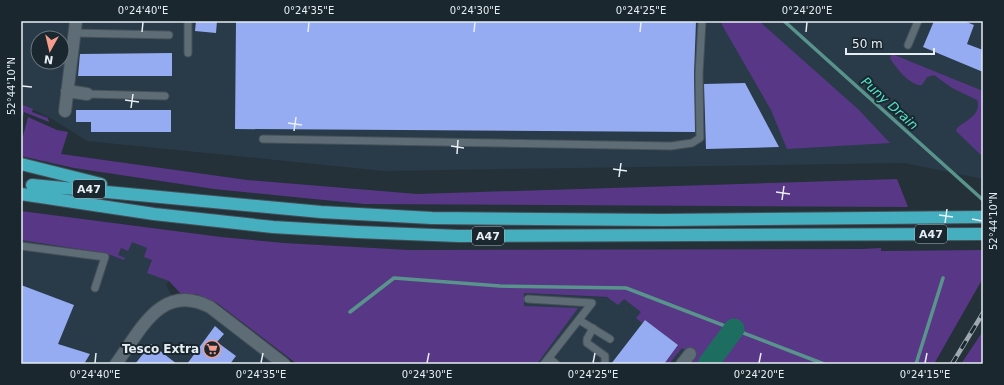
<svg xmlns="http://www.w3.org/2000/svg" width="1004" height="385" font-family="'DejaVu Sans',sans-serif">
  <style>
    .built { fill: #293b48; fill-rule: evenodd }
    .green { fill: #583786 }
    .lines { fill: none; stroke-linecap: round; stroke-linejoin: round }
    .stream { stroke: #59948c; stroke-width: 3.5 }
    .river { stroke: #1d6d60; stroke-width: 21 }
    .building { fill: #96acf2 }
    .lane-casing { stroke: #455058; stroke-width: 9 }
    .street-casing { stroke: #455058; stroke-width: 14 }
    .highway-casing { stroke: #455058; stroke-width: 14 }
    .lane { stroke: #5e6c76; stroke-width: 7 }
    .street { stroke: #5e6c76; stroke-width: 12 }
    .highway { stroke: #45afc0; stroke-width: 12 }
    .rail-casing { stroke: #9ea8af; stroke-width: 4.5 }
    .rail { stroke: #1b272f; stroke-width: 3; stroke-dasharray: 9; stroke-linecap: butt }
    .ticks { fill: none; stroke: #e6eef4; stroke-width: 1.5 }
    .labels { text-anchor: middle; stroke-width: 4; stroke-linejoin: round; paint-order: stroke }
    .shield { fill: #1b272f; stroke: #a9b2b9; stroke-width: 1 }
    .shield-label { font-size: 11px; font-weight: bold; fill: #e6eef4 }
    .poi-label { font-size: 12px; font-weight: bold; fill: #e6eef4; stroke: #1b272f; text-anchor: end }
    .water-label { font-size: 13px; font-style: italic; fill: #52e2ca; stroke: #1b272f }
    .neatline { fill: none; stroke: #e6eef4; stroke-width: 1.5 }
    .ticks-label { font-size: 10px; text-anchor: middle; fill: #e6eef4 }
  </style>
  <rect width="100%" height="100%" fill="#243139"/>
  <path class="built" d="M21 21H983V179L904 163 384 171 87 141 54 120 21 104ZM38 38H62V62H38Z
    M21 236 198 242 166 285 174 300 198 301 284 364H21Z
    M524 293 634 299 718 336 694 364H528L523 306Z"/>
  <path class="green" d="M722 21H759L859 110 890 143 787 149 771 110 722 25Z
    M892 54 983 91V157L956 131 957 128C967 120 982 114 977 100L952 88 934 75 927 77 922 85C911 87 895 67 890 58Z
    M21 104 33 109 32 112 48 118 49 122 24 112 21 128Z
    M28 117 57 130 68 132 61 154 247 180 417 194 897 179 908 207 364 204 214 189 74 168 21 156V136H23Z
    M21 211 221 237 284 243 409 250 863 249 881 248V251L983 250V278L934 364H690L695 357 682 348 669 364H664L678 345 645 320 642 323 636 318 641 312 624 299 618 305 607 297 524 293V306L578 308 537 364H297L217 303 196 294H181L169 281 147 273 152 260 144 257 147 248 132 242 128 251 121 248 118 255 125 258 124 260 105 253 21 240Z
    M983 331V364H961Z"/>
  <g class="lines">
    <path class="stream" d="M784 21 983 200
      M350 312 394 278 500 286 626 288 824 364
      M916 364 943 278"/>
    <path class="river" d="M708 364 734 329"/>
  </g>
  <path class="building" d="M196 21H217L216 33 195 31Z
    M236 21H696L694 74 695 132 235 129Z
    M934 21H964L974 25 967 44 983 50V72L923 47Z
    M172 53V76H78L80 54Z
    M745 83 779 147 706 149 704 84Z
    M76 110H171V132H91V122H76Z
    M21 285 74 305 58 344 90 354 84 364H21Z
    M645 320 678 345 664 364H611Z
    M215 326 224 334 217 342 236 356 230 364H187Z
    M151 344 177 364H135Z"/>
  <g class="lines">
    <g class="lane-casing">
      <path id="lane" d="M74 33 169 35
        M908 45 918 21
        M188 53V21
        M87 94 165 96
        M263 139 671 146 692 143 700 138 699 74 702 21
        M21 246 105 257 95 288
        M528 299 592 303 544 364
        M579 320 610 339
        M593 328 587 339V343L605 356V364
        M549 358 556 364"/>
    </g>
    <g class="street-casing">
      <path id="street" d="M67 91 87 94
        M65 111 76 21
        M116 364C141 330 161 282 210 307L284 364
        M682 364 690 354"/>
    </g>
    <g class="highway-casing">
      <path id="highway" d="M21 164 101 184
        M32 185 321 212 432 218 662 220 983 217
        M21 194 154 214 273 227 357 232 459 236 983 234"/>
    </g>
    <use href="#lane" class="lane"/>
    <use href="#street" class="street"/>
    <use href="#highway" class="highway"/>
    <g class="rail-casing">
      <path id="rail" d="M952 364 983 313"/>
    </g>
    <use href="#rail" class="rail"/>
  </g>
  <path class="ticks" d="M142 32 143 22M308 32 309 22M474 32 475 22M640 32 641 22M806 32 807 22M22 86 32 87M125 100 139 102M131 108 133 94M288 123 302 125M294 131 296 117M451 146 464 148M457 154 458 140M613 169 627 171M619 177 621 163M776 192 790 194M782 200 784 186M939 215 953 217M972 219 982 221M945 223 947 209M95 363 96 353M261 363 263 353M427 363 429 353M593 363 595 353M759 363 761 353M925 363 927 353"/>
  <defs>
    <g id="supermarket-ring" transform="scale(0.9)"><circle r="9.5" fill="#1b272f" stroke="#f49d8d" stroke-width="1.5"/><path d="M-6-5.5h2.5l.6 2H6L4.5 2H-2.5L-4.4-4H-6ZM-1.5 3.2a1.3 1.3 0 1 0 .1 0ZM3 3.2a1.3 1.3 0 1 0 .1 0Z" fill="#f49d8d"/></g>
  </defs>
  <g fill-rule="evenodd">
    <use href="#supermarket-ring" x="212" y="349"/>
  </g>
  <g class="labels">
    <g class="shield">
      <rect x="73" y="180" width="32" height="18" rx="3"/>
      <rect x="915" y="225" width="32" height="18" rx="3"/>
      <rect x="472" y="227" width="32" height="18" rx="3"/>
    </g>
    <g class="shield-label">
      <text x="89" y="193">A47</text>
      <text x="931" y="238">A47</text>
      <text x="488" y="240">A47</text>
    </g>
    <g class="poi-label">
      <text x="199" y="353">Tesco Extra</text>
    </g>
    <g class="water-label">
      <text transform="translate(890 103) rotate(42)" y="5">Puny Drain</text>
    </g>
  </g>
  <rect width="1004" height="385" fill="none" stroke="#1b272f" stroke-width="44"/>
  <g transform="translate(50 50) rotate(188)"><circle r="19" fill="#1b272f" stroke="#6c777e"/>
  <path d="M0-3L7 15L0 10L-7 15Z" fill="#f49d8d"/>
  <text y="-6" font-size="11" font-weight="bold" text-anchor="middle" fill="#e6eef4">N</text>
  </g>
  <path d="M846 48v6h88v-6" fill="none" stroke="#e6eef4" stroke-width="2"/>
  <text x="852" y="48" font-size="12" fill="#e6eef4" stroke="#1b272f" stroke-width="3" paint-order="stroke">50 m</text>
  <rect x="22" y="22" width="960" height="341" class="neatline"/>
  <g class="ticks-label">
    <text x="143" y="14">0°24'40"E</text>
    <text x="309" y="14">0°24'35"E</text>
    <text x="475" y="14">0°24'30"E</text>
    <text x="641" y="14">0°24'25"E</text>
    <text x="807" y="14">0°24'20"E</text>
    <text transform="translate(11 86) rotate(-90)" y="4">52°44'10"N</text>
    <text transform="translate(993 221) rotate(-90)" y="4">52°44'10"N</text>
    <text x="95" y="378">0°24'40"E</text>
    <text x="261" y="378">0°24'35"E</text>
    <text x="427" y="378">0°24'30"E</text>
    <text x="593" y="378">0°24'25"E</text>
    <text x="759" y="378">0°24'20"E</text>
    <text x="925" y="378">0°24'15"E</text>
  </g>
</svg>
